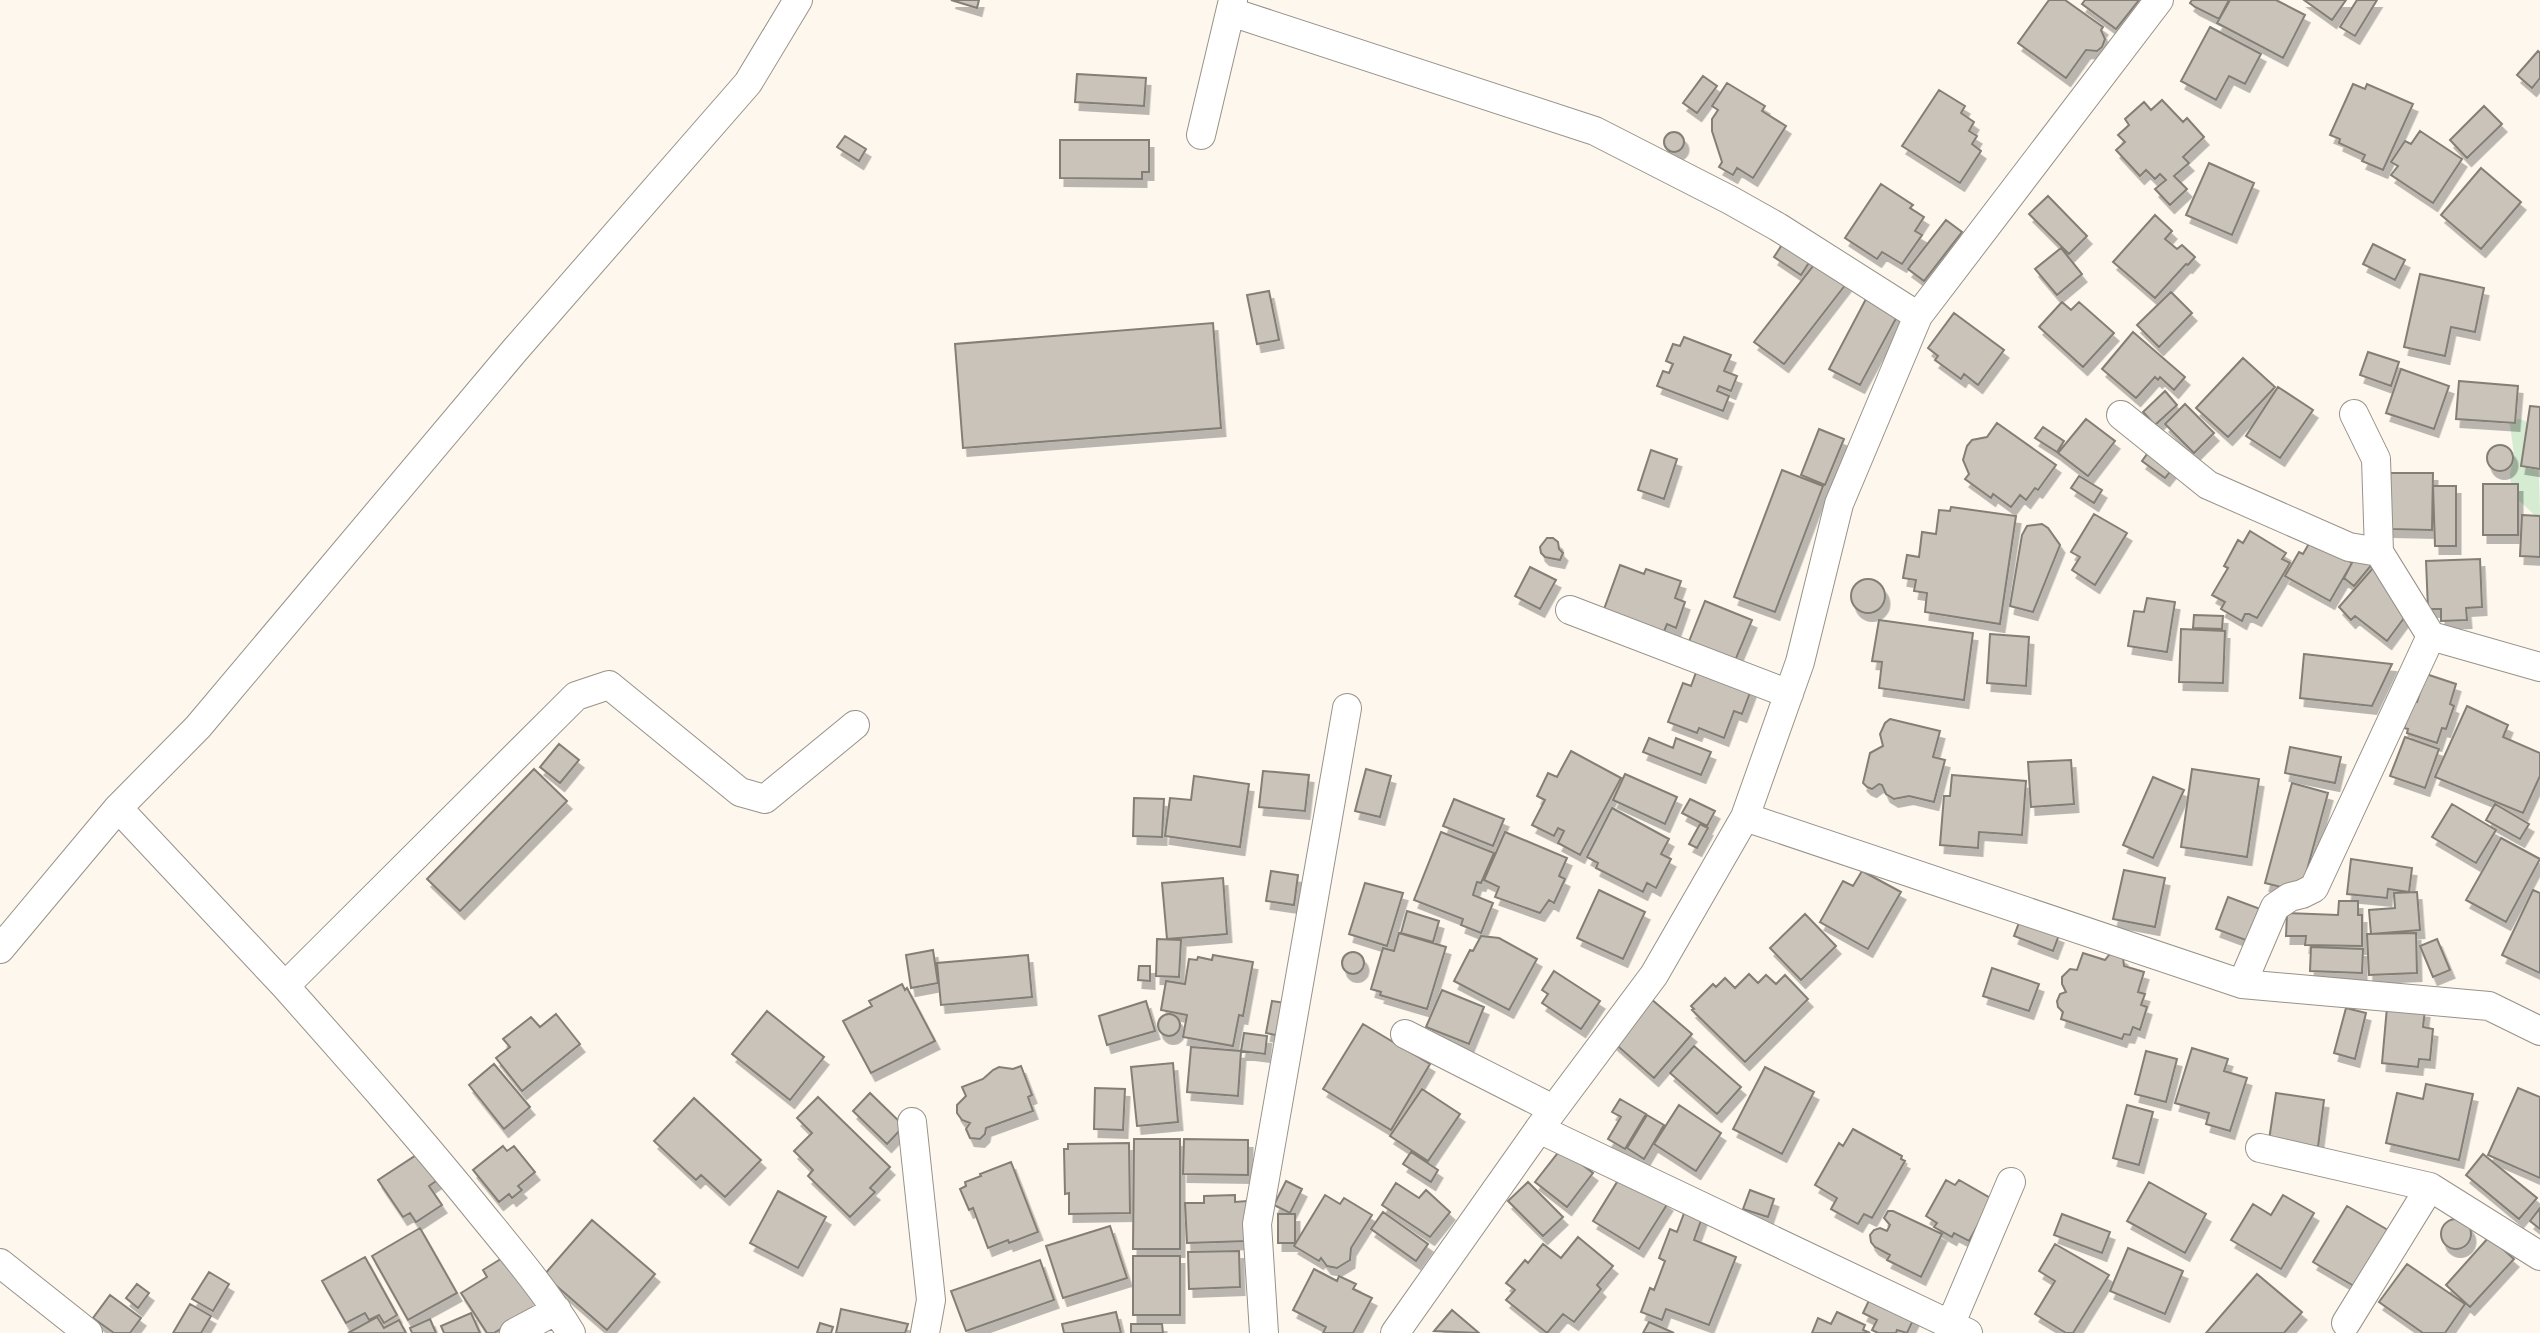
<svg xmlns="http://www.w3.org/2000/svg" width="2540" height="1333" font-family="Barlow,sans-serif">
  <style>
    .green { fill: #d5ecd2 }
    .building { fill: #c9c3ba; stroke: #847f76; stroke-width: 2; filter: url(#shadow) }
    .lines { fill: none; stroke-linecap: round; stroke-linejoin: round }
    .minor-casing { stroke: #989289; stroke-width: 30 }
    .minor { stroke: #fff; stroke-width: 28 }
  </style>
  <defs>
    <filter id="shadow"><feDropShadow dx="4.5" dy="8" stdDeviation="0" flood-color="#0004"/></filter>
  </defs>
  <rect width="100%" height="100%" fill="#fdf7ed"/>
  <path class="green" d="M2509 418C2514 418 2521 419 2525 421 2540 436 2540 496 2540 520L2512 494 2510 475 2514 454Z"/>
  <path class="building" d="M951 0H979L977 8Z
    M2049 0H2065L2103 27 2101 30 2105 39 2102 47 2097 51 2086 50 2066 78 2018 43Z
    M2085 0H2139L2116 29 2082 4Z
    M2192 0H2229L2219 19 2195 7 2190 3Z
    M2230 0H2276L2305 15 2283 58 2217 23Z
    M2304 0H2346L2332 20Z
    M2357 0H2377L2355 36 2340 27Z
    M2210 27 2261 54 2245 84 2229 76 2216 100 2181 81Z
    M2538 51 2540 53V78L2532 88 2517 75Z
    M1077 74 1146 78 1144 106 1075 102Z
    M1703 76 1717 86 1697 113 1683 103Z
    M1727 83 1765 106 1762 111 1786 126 1753 178 1737 168 1733 175 1719 167 1722 162 1712 131V119L1718 110 1712 106Z
    M2353 84 2365 89 2367 84 2413 104 2383 170 2362 161 2365 155 2339 143 2340 139 2330 135Z
    M1939 90 1965 106 1961 113 1974 122 1969 131 1977 136 1972 144 1981 151 1960 183 1902 146Z
    M2162 100 2183 122 2187 118 2204 137 2183 157 2189 163 2174 176 2187 189 2170 205 2155 189 2166 180 2160 174 2155 179 2146 170 2140 176 2116 150 2125 142 2118 135 2129 125 2125 119 2144 102 2151 110Z
    M2484 106 2502 124 2467 158 2450 140Z
    M2420 131 2462 159 2433 203 2391 175 2398 166 2391 162 2405 141 2411 144Z
    M1664 142a10 10 0 1 1 20 0a10 10 0 1 1-20 0Z
    M845 136 866 149 859 161 837 147Z
    M1060 140H1149V172H1142V179L1060 178Z
    M2209 163 2254 183 2232 235 2186 215Z
    M2481 168 2521 202 2481 249 2441 215Z
    M1881 184 1913 205 1910 208 1924 217 1915 231 1922 235 1902 264 1882 252 1877 259 1845 238Z
    M2048 196 2087 236 2069 254 2029 214Z
    M2155 215 2172 231 2165 239 2177 249 2182 245 2195 257 2188 265 2186 264 2155 298 2113 262Z
    M1946 220 1962 232 1924 281 1908 269Z
    M1785 240 1812 258 1801 275 1774 257Z
    M2373 244 2405 260 2395 280 2363 264Z
    M2061 248 2082 274 2057 295 2035 269Z
    M1817 261 1846 284 1784 364 1754 342Z
    M2420 274 2484 288 2475 332 2451 327 2445 356 2404 347Z
    M1269 291 1279 340 1257 344 1247 295Z
    M2171 292 2192 313 2159 347 2137 325Z
    M1867 297 1899 313 1860 385 1829 369Z
    M2062 302 2071 310 2079 302 2114 333 2083 367 2039 327Z
    M1954 313 2004 350 1978 385 1964 374 1961 379 1935 360 1938 356 1928 348Z
    M1213 323 1221 428 963 448 955 344Z
    M2133 332 2185 377 2174 390 2160 377 2158 380 2155 377 2136 398 2102 369Z
    M1684 337 1731 355 1724 371 1737 376 1731 391 1719 386 1717 391 1729 396 1723 411 1657 386 1663 371 1669 373 1673 364 1666 361 1673 344 1680 346Z
    M2368 352 2399 362 2391 386 2360 375Z
    M2243 358 2275 387 2228 437 2196 408Z
    M2401 369 2449 386 2434 429 2386 413Z
    M2459 381 2518 386 2515 423 2456 419Z
    M2278 387 2313 410 2280 458 2246 436Z
    M2165 391 2177 405 2155 425 2143 412Z
    M2185 404 2214 433 2194 453 2165 424Z
    M2530 406 2540 407V469L2521 466Z
    M2086 419 2115 441 2088 476 2058 453Z
    M1997 423 2056 465 2038 490 2035 488 2026 500 2020 495 2011 507 1993 494 1991 498 1965 479 1969 474 1963 460 1967 446 1972 440 1987 437Z
    M2043 427 2064 441 2057 452 2035 438Z
    M1819 429 1844 439 1825 485 1801 475Z
    M2487 458a13 13 0 1 1 26 0a13 13 0 1 1-26 0Z
    M1651 450 1677 459 1664 499 1638 490Z
    M2150 450 2173 468 2165 478 2142 461Z
    M1782 470 1823 486 1775 612 1734 597Z
    M2389 473H2433L2432 530 2388 529Z
    M2079 476 2102 490 2094 503 2071 488Z
    M2483 484H2518V535H2483Z
    M2433 486H2456V546H2435Z
    M1951 507 2016 516 2000 624 1925 612 1927 593 1914 591 1916 580 1903 578 1907 555 1919 557 1922 532 1936 534 1939 510 1950 511Z
    M2094 514 2127 533 2095 585 2072 570 2080 557 2071 552Z
    M2522 515 2540 516V557L2520 556Z
    M2042 524 2048 528 2060 545 2033 612 2010 606 2022 535 2027 526Z
    M2250 531 2286 553 2282 559 2290 563 2257 618 2249 614H2245L2242 621 2221 609 2225 602 2212 595 2228 568 2224 566 2238 540 2243 543Z
    M1547 538H1553L1558 542 1559 549 1563 553 1560 560 1545 557 1541 553 1540 547Z
    M2311 540 2352 563 2330 601 2285 576 2299 552 2303 554Z
    M2356 555 2374 562 2354 586 2344 578Z
    M2480 559 2482 607 2466 608 2467 620 2441 621V609H2428L2426 561Z
    M1620 565 1644 574 1646 569 1681 581 1675 598 1685 602 1676 628 1667 624 1660 641 1603 612Z
    M1530 567 1556 580 1540 609 1515 596Z
    M2373 568 2407 614 2387 641 2355 616 2351 620 2339 607Z
    M1851 596a17 17 0 1 1 34 0a17 17 0 1 1-34 0Z
    M2147 598 2175 602 2167 652 2128 646 2134 611 2144 612Z
    M1705 601 1752 620 1732 668 1686 649Z
    M2194 615 2223 616 2222 629 2193 628Z
    M1879 620 1973 633 1964 700 1879 688 1882 662 1872 661Z
    M2181 629 2225 631 2223 683 2179 682Z
    M1990 634 2029 637 2026 686 1987 683Z
    M2304 654 2392 664 2372 706 2300 698Z
    M1698 667 1751 690 1742 714 1734 711 1724 738 1699 728 1697 733 1668 722 1683 683 1691 686Z
    M2426 674 2456 684 2450 704 2454 706 2446 729 2442 728 2437 743 2407 733 2408 729 2404 728 2413 701 2417 702Z
    M2467 706 2508 725 2503 737 2540 753V776L2523 813 2435 777Z
    M1890 719 1940 731 1933 757 1945 760 1934 802 1909 796 1894 799 1886 794 1882 785 1879 784 1872 789 1867 787 1863 783 1870 753 1883 746 1880 734 1885 723Z
    M2405 737 2439 749 2425 788 2390 776Z
    M1649 738 1673 748 1676 738 1711 752 1701 775 1643 752Z
    M559 744 579 760 560 783 540 767Z
    M2290 747 2341 757 2335 783 2285 773Z
    M1571 751 1621 778 1580 855 1558 843 1564 831 1558 828 1554 836 1532 825 1545 800 1537 796 1548 773 1557 777Z
    M2071 760 2074 804 2031 807 2028 762Z
    M534 769 567 801 460 911 427 879Z
    M1366 769 1391 776 1380 817 1355 811Z
    M2192 769 2259 779 2247 857 2181 847Z
    M1263 771 1309 775 1305 811 1259 807Z
    M1625 774 1677 797 1665 824 1613 800Z
    M1952 775 2026 781 2022 835 1979 832 1978 848 1940 845 1944 796H1950Z
    M1194 776 1249 784 1240 847 1165 836 1170 798 1191 800Z
    M2153 777 2184 790 2153 858 2123 845Z
    M2292 783 2328 793 2301 892 2265 883Z
    M1134 798 1164 799 1162 837 1133 836Z
    M1454 799 1504 819 1493 846 1443 826Z
    M1690 799 1715 811 1707 826 1682 813Z
    M2452 804 2496 830 2476 863 2432 837Z
    M2495 804 2529 824 2520 839 2486 820Z
    M1612 808 1669 839 1661 854 1671 859 1656 888 1647 883 1643 892 1596 868 1598 863 1587 857Z
    M1700 824 1708 828 1697 848 1689 844Z
    M1441 832 1494 853 1481 883 1477 882 1473 895 1493 903 1481 933 1461 925 1463 919 1414 900Z
    M1505 832 1567 858 1559 876 1565 879 1554 903 1549 900 1540 913 1495 897 1499 887 1484 880Z
    M2501 838 2540 859 2506 922 2466 900Z
    M2351 859 2412 868 2409 892 2388 889 2387 898 2347 894Z
    M2124 870 2165 878 2155 927 2113 919Z
    M1271 871 1298 875 1294 905 1266 901Z
    M1862 871 1901 892 1868 949 1820 922 1843 881 1853 886Z
    M1223 878 1227 934 1167 939 1162 883Z
    M1365 883 1403 893 1387 946 1349 934Z
    M1599 890 1645 912 1623 959 1577 938Z
    M2533 890 2540 893V973L2502 955Z
    M2417 892 2420 930 2371 934 2369 910 2395 908 2394 893Z
    M2228 897 2263 910 2251 942 2216 929Z
    M2339 901H2358V915H2362V946L2305 945 2306 936H2286L2287 913 2338 915Z
    M1407 911 1439 921 1433 942 1401 933Z
    M1805 914 1836 946 1801 980 1770 948Z
    M2020 920 2059 935 2053 951 2014 936Z
    M1399 933 1446 947 1427 1009 1380 995 1381 992 1371 989 1383 948 1394 951Z
    M2416 933 2417 973 2369 975 2367 934Z
    M1481 936 1499 938 1537 959 1509 1010 1454 981 1470 950 1473 951Z
    M1157 939 1181 940 1179 977 1156 976Z
    M2437 939 2450 970 2433 977 2420 946Z
    M2311 947 2363 949 2362 973 2310 971Z
    M933 950 938 983 911 988 906 955Z
    M2114 952 2123 957 2124 966 2144 972 2138 992 2145 994 2141 1005 2147 1007 2140 1030 2133 1027 2130 1035 2124 1034 2122 1039 2061 1019 2063 1012 2058 1007 2057 1001 2060 994 2066 992 2062 984V977L2070 969 2077 970 2083 953 2105 960 2109 955Z
    M1342 963a11 11 0 1 1 22 0a11 11 0 1 1-22 0Z
    M1028 955 1032 997 941 1005 937 963Z
    M1213 955 1253 962 1243 1016 1239 1015 1233 1046 1183 1037 1187 1015 1161 1010 1166 981 1185 984 1189 959 1197 960 1198 957 1212 960Z
    M1139 966H1150V981L1138 980Z
    M1992 968 2039 984 2029 1011 1983 996Z
    M1554 971 1600 1001 1581 1029 1542 1003 1548 994 1542 990Z
    M1749 974 1758 983 1766 975 1776 984 1785 975 1808 999 1745 1062 1692 1010 1694 1009 1691 1006 1713 984 1716 987 1725 978 1735 988Z
    M902 984 905 990 907 988 935 1041 871 1073 843 1021 872 1006 869 1001Z
    M1442 990 1484 1007 1469 1044 1426 1027Z
    M1650 998 1692 1034 1654 1078 1612 1041Z
    M1146 1001 1155 1031 1107 1045 1099 1016Z
    M1272 1001 1286 1003 1280 1036 1266 1033Z
    M2387 1007 2425 1010 2423 1027 2433 1029 2430 1060 2419 1059 2418 1067 2382 1063Z
    M2346 1008 2366 1013 2355 1059 2334 1053Z
    M767 1011 824 1057 790 1100 732 1054Z
    M1158 1025a11 11 0 1 1 22 0a11 11 0 1 1-22 0Z
    M556 1014 580 1044 522 1091 496 1058 510 1047 503 1039 531 1017 540 1027Z
    M1363 1024 1430 1064 1391 1130 1323 1089Z
    M1244 1033 1267 1036 1265 1054 1241 1051Z
    M1694 1046 1741 1087 1717 1114 1670 1073Z
    M1191 1047 1241 1051 1238 1096 1187 1092Z
    M2192 1048 2228 1059 2224 1071 2247 1078 2230 1131 2206 1124 2209 1113 2175 1103Z
    M2146 1051 2177 1059 2166 1102 2135 1094Z
    M1173 1063 1178 1122 1137 1126 1131 1067Z
    M494 1064 530 1107 504 1129 469 1085Z
    M1021 1066 1032 1095 1028 1097 1033 1111 986 1128 985 1134 980 1139 970 1138 966 1129 970 1123 962 1120 957 1113V1105L966 1096 962 1087 983 1079 993 1070 999 1067 1013 1069Z
    M1765 1067 1814 1092 1782 1154 1733 1129Z
    M2426 1084 2473 1094 2459 1160 2386 1143 2397 1093 2423 1099Z
    M1095 1088 1125 1089 1123 1130 1094 1129Z
    M2518 1088 2540 1097V1178L2488 1155Z
    M1422 1089 1460 1114 1428 1161 1390 1136Z
    M870 1093 904 1126 887 1144 853 1111Z
    M2276 1093 2324 1100 2318 1147 2269 1140Z
    M818 1097 890 1167 870 1188 875 1192 850 1217 808 1176 813 1170 794 1151 812 1133 797 1118Z
    M694 1098 761 1160 725 1197 701 1175 696 1180 654 1141Z
    M1620 1099 1646 1114 1625 1149 1608 1139 1621 1117 1612 1112Z
    M1679 1105 1721 1133 1696 1171 1654 1144Z
    M2127 1105 2153 1112 2139 1165 2113 1158Z
    M1647 1115 1664 1125 1644 1159 1627 1148Z
    M1853 1129 1902 1156 1901 1159 1905 1161 1872 1218 1864 1214 1858 1224 1831 1209 1837 1198 1815 1185 1839 1143 1843 1146Z
    M1134 1139H1180V1249H1133Z
    M1184 1139 1248 1140V1175L1183 1174Z
    M1129 1143 1130 1213 1069 1214V1193L1065 1194 1064 1149H1068V1144Z
    M503 1146 507 1151 514 1146 535 1172 518 1186 522 1190 512 1198 509 1194 499 1202 473 1170Z
    M1561 1149 1593 1173 1567 1207 1535 1182Z
    M424 1150 442 1177 429 1186 442 1205 416 1222 410 1213 403 1217 378 1180Z
    M1411 1152 1438 1170 1431 1182 1403 1164Z
    M2483 1154 2537 1198 2519 1219 2466 1175Z
    M1011 1162 1038 1232 1009 1243 1008 1240 988 1248 973 1208 969 1210 960 1189 966 1186 965 1182 981 1176 980 1174Z
    M1622 1174 1668 1203 1639 1249 1593 1221Z
    M1946 1180 1955 1185 1959 1180 1992 1199 1969 1241 1954 1233 1952 1237 1934 1227 1937 1223 1926 1216Z
    M1286 1181 1302 1189 1290 1213 1274 1205Z
    M1528 1182 1563 1217 1543 1236 1508 1201Z
    M2149 1182 2206 1214 2185 1253 2127 1221Z
    M1396 1183 1419 1198 1426 1190 1450 1212 1430 1237 1382 1205Z
    M1750 1190 1774 1199 1768 1217 1743 1209Z
    M778 1191 826 1217 798 1268 750 1243Z
    M1235 1195V1202L1247 1201 1248 1241 1187 1243 1185 1203H1204V1196Z
    M1325 1195 1340 1204 1344 1198 1372 1215 1351 1248 1350 1260 1337 1268 1327 1266 1321 1258 1319 1261 1294 1246Z
    M2283 1195 2314 1213 2281 1269 2231 1240 2253 1204 2271 1215Z
    M2347 1206 2393 1233 2359 1289 2313 1262Z
    M1686 1208 1703 1215 1694 1240 1736 1257 1709 1325 1666 1309 1662 1320 1641 1312 1650 1288 1654 1290 1665 1261 1659 1258 1670 1229 1677 1232Z
    M2540 1208V1229L2530 1221Z
    M1888 1211H1893L1942 1234 1921 1277 1887 1260 1890 1255 1875 1247 1871 1242 1870 1235 1874 1230 1880 1228 1887 1231 1890 1225 1884 1218Z
    M1383 1212 1428 1244 1416 1261 1371 1229Z
    M1278 1214H1295V1243H1278Z
    M2062 1214 2110 1232 2102 1253 2054 1235Z
    M2441 1234a15 15 0 1 1 30 0a15 15 0 1 1-30 0Z
    M592 1220 655 1274 607 1330 544 1275Z
    M1110 1226 1127 1278 1063 1298 1046 1246Z
    M420 1228 457 1293 408 1320 372 1256Z
    M1578 1237 1613 1266 1597 1285 1601 1289 1574 1322 1563 1314 1547 1333 1506 1300 1515 1290 1506 1283 1525 1260 1528 1263 1543 1244 1561 1258Z
    M2489 1237 2514 1259 2470 1307 2446 1285Z
    M2055 1244 2109 1275 2073 1333H2066L2035 1314 2055 1281 2039 1271Z
    M2128 1248 2183 1271 2165 1314 2110 1291Z
    M1239 1251 1240 1287 1189 1289 1188 1252Z
    M507 1255 539 1305 494 1333H487L461 1293 487 1277 483 1270Z
    M1133 1256H1180V1315H1133Z
    M365 1257 397 1315 384 1323 379 1315 369 1320 365 1313 346 1323 322 1281Z
    M1040 1260 1054 1300 966 1331 951 1291Z
    M2407 1264 2465 1304 2445 1333H2423L2379 1302Z
    M1314 1269 1337 1281 1339 1276 1356 1284 1353 1289 1372 1298 1353 1333H1323L1326 1327 1293 1310Z
    M209 1272 229 1284 213 1311 192 1299Z
    M2257 1274 2302 1312 2284 1333H2206Z
    M137 1284 149 1293 138 1308 126 1298Z
    M1872 1294 1915 1316 1907 1333 1897 1330 1896 1333H1878L1872 1330 1877 1320 1863 1313Z
    M110 1295 141 1318 130 1333H114L93 1318Z
    M190 1304 211 1316 201 1333H173Z
    M841 1309 908 1324 905 1333H836Z
    M1452 1310 1479 1333 1434 1331Z
    M1116 1312 1121 1333H1064L1062 1324Z
    M1837 1312 1865 1325 1863 1330 1870 1333H1812L1818 1318 1831 1324Z
    M471 1313 480 1333H444L441 1326Z
    M377 1317 384 1328 399 1320 406 1333H348Z
    M430 1319 436 1333H412L410 1328Z
    M1649 1322 1674 1333H1643Z
    M820 1323 833 1327 831 1333H817Z
    M1131 1324H1162L1163 1333H1131Z"/>
  <g class="lines">
    <g class="minor-casing">
      <path id="minor" d="M1231 12 1595 131 1730 200 1778 227 1918 316
        M1201 135 1233 0
        M2354 414 2376 459 2379 552 2431 636 2540 667
        M2121 415 2208 485 2349 547 2379 552
        M1570 610 1789 694
        M118 808 285 986
        M1745 817 2242 984 2489 1006 2540 1031
        M0 949 118 808 198 727 515 350 748 83 798 0
        M2242 984 2275 907 2290 897 2302 894 2314 888 2431 636
        M1405 1034 1553 1109
        M912 1122 931 1300 925 1333
        M1539 1129 1968 1333
        M2260 1148 2430 1187 2540 1256
        M0 1263 88 1333
        M1951 1323 2011 1182
        M2346 1323 2430 1187
        M514 1333 557 1310
        M571 1333C543 1287 508 1247 474 1205 413 1130 349 1058 285 986L576 696 609 685 740 792 765 799 855 725
        M1264 1333 1257 1224 1347 708
        M1395 1333 1539 1129 1654 975 1745 817 1800 662 1839 504 1918 316 2159 0"/>
    </g>
    <use href="#minor" class="minor"/>
  </g>
</svg>
